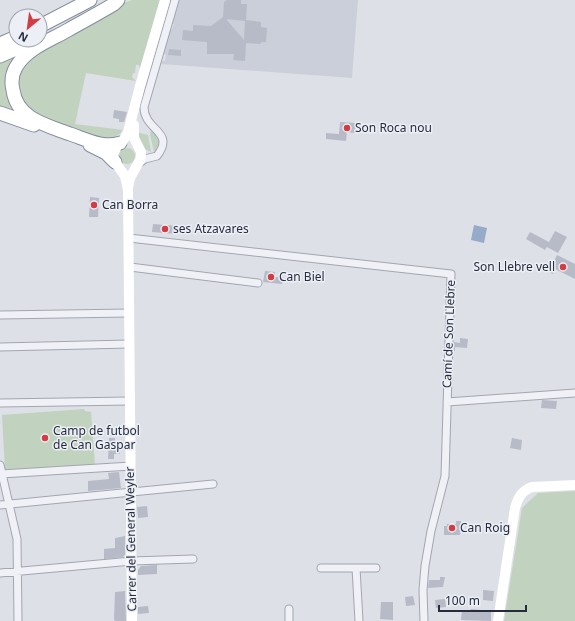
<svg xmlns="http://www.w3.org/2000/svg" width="575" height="621" font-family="'Noto Sans',sans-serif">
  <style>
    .built { fill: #cbcfd9 }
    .green { fill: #c1d2be }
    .water { fill: #96aac9 }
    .building { fill: #b7bbc7; fill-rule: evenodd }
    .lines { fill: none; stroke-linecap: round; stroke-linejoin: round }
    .street-casing { stroke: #a2a6b1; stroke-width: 9 }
    .highway-casing { stroke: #848c9e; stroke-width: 15 }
    .street { stroke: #f0f1f6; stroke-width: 7 }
    .secondary { stroke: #fff; stroke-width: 10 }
    .highway { stroke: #fff; stroke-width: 13 }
    .poi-dot { fill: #d23d44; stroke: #eceff5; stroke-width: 1.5 }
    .labels { text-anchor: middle; stroke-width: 3; stroke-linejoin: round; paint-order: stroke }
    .poi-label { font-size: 12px; fill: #262c3e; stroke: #eceff5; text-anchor: start }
    .street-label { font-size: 12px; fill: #262c3e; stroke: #eceff5 }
  </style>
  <rect width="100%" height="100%" fill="#dde0e7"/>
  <path class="built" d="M179 0H358L352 78 161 64 162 61H165L166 55 163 53 170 30 172 29 174 24 172 23Z"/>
  <path class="green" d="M132 0H160L140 69 139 65H136L135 73H133L132 77 136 81 86 73 75 124 123 130C118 137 112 138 104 138L103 140 46 120 24 106 16 80 28 58 119 5Z
    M28 49 13 66 25 118 0 109V62Z
    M151 130 157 134 161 142 156 151 154 152 150 134Z
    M136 132 148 135 151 152 145 149Z
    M119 156a8 8 0 1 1 16 0a8 8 0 1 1-16 0Z
    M84 409 85 411 91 412 95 465 5 470 2 415Z
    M575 491V621H504L522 508 538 493Z"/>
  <path class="water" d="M474 225 487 228 484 243 471 240Z"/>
  <path class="building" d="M227 0H241V4H247L246 20 261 22V27L267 28 266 42H262L260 44 246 43 245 61 233 60 234 54H207V42L182 40 183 30 193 31V25L211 26 223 17 224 2ZM226 19 245 21 244 40Z
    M169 49 181 50V56L168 55Z
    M114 110 127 112 124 122H119V119L113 118Z
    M340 122 356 123 355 133 347 132 346 141 326 139V133L339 134Z
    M90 197 99 198 98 217H89Z
    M153 224 177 226 176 234 152 232Z
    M555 231 567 237 558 253 547 247 545 250 526 239 530 232 549 242Z
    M557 255 575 264V279L555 269 553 274 549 272Z
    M265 271 275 272V277H283L282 284 263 282Z
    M460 338 468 339 467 348 455 347V351H454V342L460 343Z
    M542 400 557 401 556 409 541 408Z
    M109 438H115V441H118V448H120V454H114V459H108Z
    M512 438 522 440 521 450 510 448Z
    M119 472 121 488 88 491V481L109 479 108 473Z
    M147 506 148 517 138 518 137 507Z
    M456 521H461L460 535H444V526H447V524H456Z
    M125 536V555L123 557 104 559V549L115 548V538Z
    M157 565V574L138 575V570L141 566Z
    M440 577H445L443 587 428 588 429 580H440Z
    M483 590 494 591 493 601 483 600Z
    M125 591 126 621H116L114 620 115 592Z
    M413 596 415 605 406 606 405 597Z
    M445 599 446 607 436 608 435 600Z
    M381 602H393V620L380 619Z
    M148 606 149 613 138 614V607Z
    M471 609 491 611V621L461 620 462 610H471Z"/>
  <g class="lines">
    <g class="street-casing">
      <path id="street" d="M138 164 145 159 157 156C176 131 144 131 144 107L175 0
        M129 238 451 274 445 476 431 531 425 566 423 590 424 621
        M130 267 258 283
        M0 315 129 313
        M0 347 129 344
        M447 402 575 393
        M0 403 130 401
        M0 465 17 539 18 621
        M1 474 131 466
        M0 505 213 484
        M321 568H376
        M356 568 359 621
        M0 573 132 561 193 559
        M289 609V621"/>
    </g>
    <g class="highway-casing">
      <path id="highway" d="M118 0 114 4C99 13 84 21 68 30 51 40 27 48 16 67 12 74 11 82 13 90 17 119 46 125 70 134 85 139 104 149 120 143
        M40 26 90 0
        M0 44 16 37
        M0 56 36 40
        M0 113 34 125
        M90 145 106 153 115 162"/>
    </g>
    <use href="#street" class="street"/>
    <path class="secondary" d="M128 188 130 178 140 160 141 156V152L134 138V125
      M132 621 128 190 125 176 115 162 113 154 117 146 123 141 128 132 140 86 165 0
      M498 621 515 508C518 498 521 491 532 487L575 485"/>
    <use href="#highway" class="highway"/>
  </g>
  <g class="poi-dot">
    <circle cx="347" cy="128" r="4"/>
    <circle cx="94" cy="205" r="4"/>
    <circle cx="165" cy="229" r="4"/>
    <circle cx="563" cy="267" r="4"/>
    <circle cx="271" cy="277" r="4"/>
    <circle cx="45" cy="438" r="4"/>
    <circle cx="452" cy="528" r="4"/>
  </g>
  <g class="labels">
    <g class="poi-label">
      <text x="355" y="132">Son Roca nou</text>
      <text x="102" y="209">Can Borra</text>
      <text x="173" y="233">ses Atzavares</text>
      <text x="555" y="271" text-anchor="end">Son Llebre vell</text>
      <text x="279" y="281">Can Biel</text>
      <text x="53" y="435">Camp de futbol<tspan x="53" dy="14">de Can Gaspar</tspan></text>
      <text x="460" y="532">Can Roig</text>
    </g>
    <g class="street-label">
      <text transform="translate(449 334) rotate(-88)" y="4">Camí de Son Llebre</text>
      <text transform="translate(131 539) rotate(-91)" y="4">Carrer del General Weyler</text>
    </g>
  </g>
  <g transform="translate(28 28) rotate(209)"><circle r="19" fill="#eceff5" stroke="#9da1ac"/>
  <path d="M0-3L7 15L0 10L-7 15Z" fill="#d23d44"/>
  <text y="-6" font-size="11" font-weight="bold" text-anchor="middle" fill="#262c3e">N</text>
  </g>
  <path d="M439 605v6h87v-6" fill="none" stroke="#262c3e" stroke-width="2"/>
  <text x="445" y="605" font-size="12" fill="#262c3e" stroke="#eceff5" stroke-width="3" paint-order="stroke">100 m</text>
</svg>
